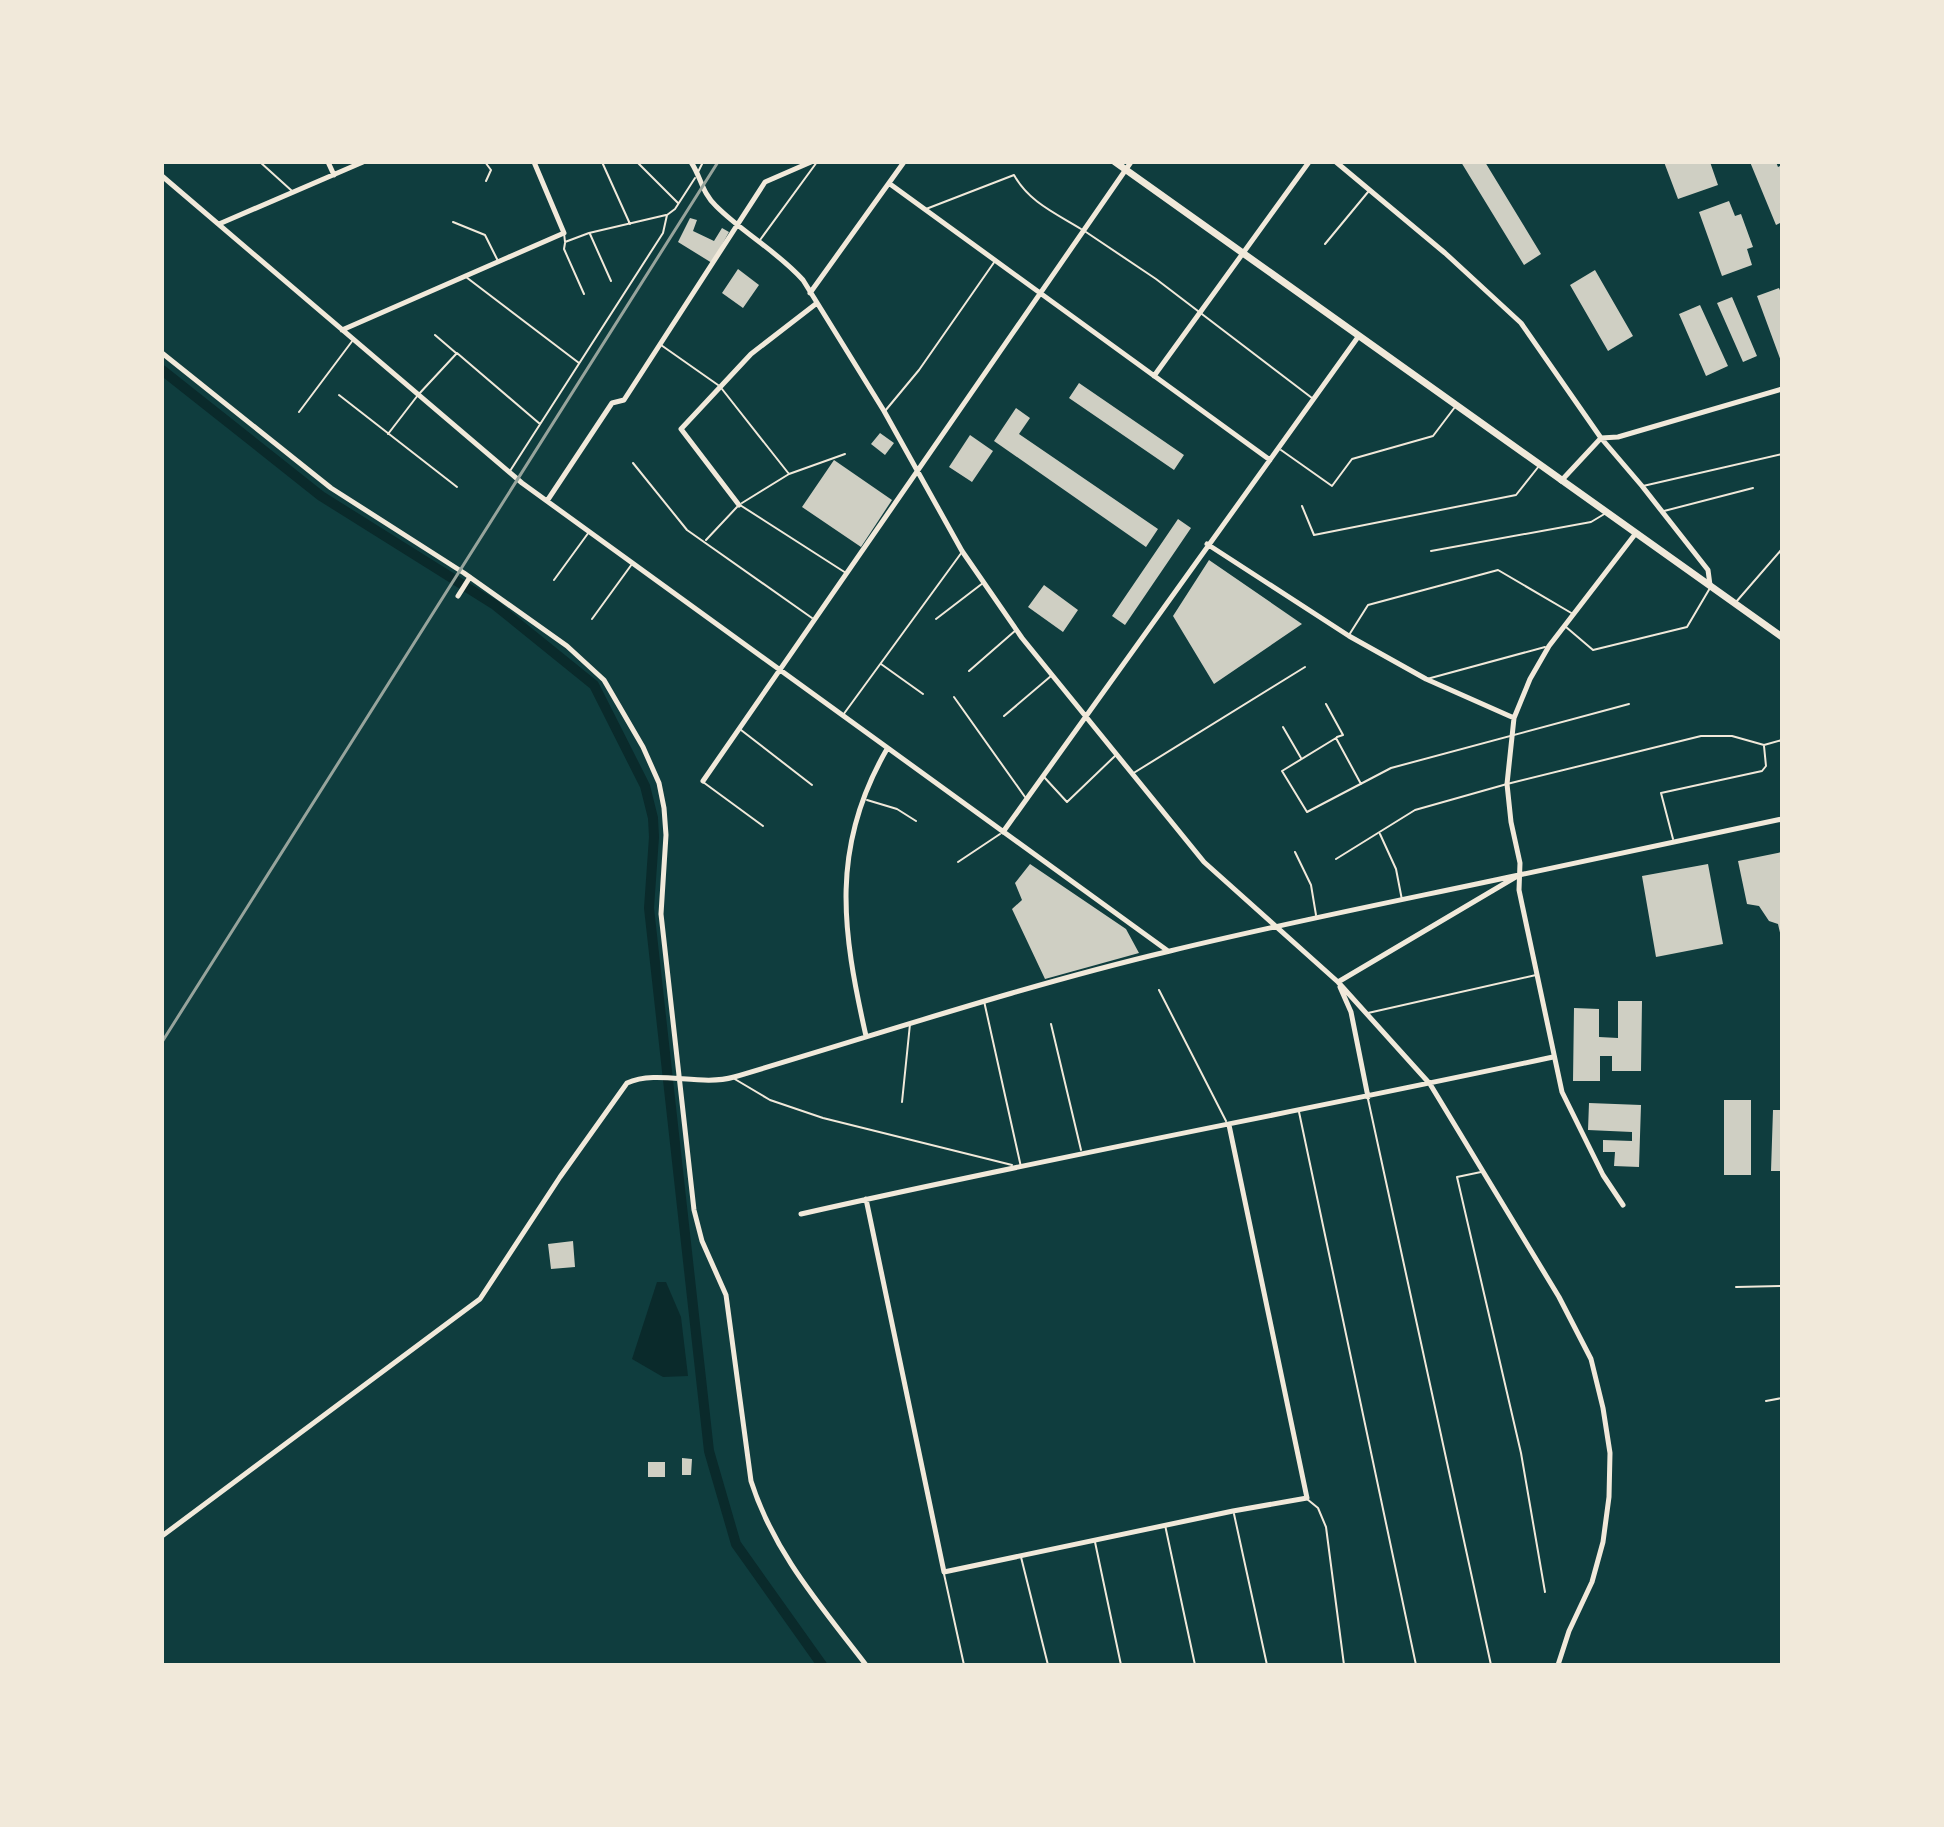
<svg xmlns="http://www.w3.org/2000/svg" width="1944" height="1827" font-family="'Archivo Narrow',sans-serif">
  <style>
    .water { fill: #0a2a2b }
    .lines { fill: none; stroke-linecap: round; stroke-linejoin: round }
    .canal { stroke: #0a2a2b; stroke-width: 10 }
    .building { fill: #cfcfc3 }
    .service { stroke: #f1e9da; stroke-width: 2 }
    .minor { stroke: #f1e9da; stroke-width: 5 }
    .secondary { stroke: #f1e9da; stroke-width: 7 }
    .rail { stroke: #97a49c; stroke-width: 3 }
  </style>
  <rect width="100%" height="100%" fill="#0f3d3e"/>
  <path class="water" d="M657 1282H666L681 1317 688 1376 663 1377 632 1359Z"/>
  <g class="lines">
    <path class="canal" d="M162 370 321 496 495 605 594 685 645 786 653 818 654 837 649 908 709 1451 736 1544 822 1665"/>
  </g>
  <path class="building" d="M1461 162H1485L1541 254 1524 265Z
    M1664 162H1710L1718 185 1678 199Z
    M1750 162H1776L1778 167 1782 165V222L1776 225Z
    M1729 201 1735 216 1741 214 1753 247 1747 249 1752 265 1722 276 1699 212Z
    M690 218 697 220 693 231 714 241 722 228 729 232 712 263 678 242Z
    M738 269 759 285 743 308 722 293Z
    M1595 270 1633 336 1608 351 1570 285Z
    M1779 288 1782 295V364L1757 296Z
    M1732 297 1757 356 1743 362 1717 303Z
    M1700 305 1728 366 1706 376 1679 314Z
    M1079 383 1184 455 1174 470 1069 398Z
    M1016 408 1030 418 1019 434 1158 529 1146 547 994 441Z
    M880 433 894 443 885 455 871 444Z
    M970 435 993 451 972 482 949 467Z
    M834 460 892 500 861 547 802 507Z
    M1178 519 1191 528 1125 625 1112 616Z
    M1209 560 1302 624 1214 684 1173 616Z
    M1044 585 1078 610 1063 632 1028 607Z
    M1782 852V937H1781L1778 924 1769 921 1759 906 1747 904 1738 861Z
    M1030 864 1126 929 1139 953 1045 979 1012 909 1022 900 1015 883Z
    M1708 864 1723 944 1656 957 1642 876Z
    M1618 1001H1642L1641 1071H1612V1056H1600V1081H1573L1574 1008 1599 1009V1037L1618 1038Z
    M1724 1100H1751V1175H1724Z
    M1589 1103 1641 1105 1639 1167 1614 1166 1615 1152H1603V1140L1632 1141V1132L1588 1130Z
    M1773 1110H1782V1171H1771Z
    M573 1241 575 1267 551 1269 548 1244Z
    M682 1458 692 1459 691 1475H682Z
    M648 1462H665V1477H648Z"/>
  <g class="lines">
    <path class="service" d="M260 162 292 191
      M485 162 491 170 486 181
      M602 162 630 224
      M637 162 678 203
      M698 172 703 162
      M926 209 1014 175C1029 202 1055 213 1081 229
      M453 222 485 235 498 261
      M1086 232 1156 279 1312 398
      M564 233 565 242 589 233 666 215
      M590 234 611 281
      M760 240 817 162
      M565 243 564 249 584 294
      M1325 244 1368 192
      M466 277 579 363
      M435 335 456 353
      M661 345 718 385
      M722 389 789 474
      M339 395 457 487
      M885 411 919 370 995 261
      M299 412 353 340
      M388 434 418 395 457 353 540 424
      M1281 450 1332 486 1352 459 1433 436 1455 407
      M633 463 687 530 812 618
      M510 471 663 233 667 215 675 209 695 178
      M1643 486 1782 454
      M742 503 789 474 845 454
      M740 505 846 573
      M1302 506 1314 535 1516 495 1539 466
      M1664 511 1753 488
      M706 540 737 507
      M1431 551 1591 522 1606 513
      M554 580 589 532
      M1736 602 1782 549
      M592 619 632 564
      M936 619 983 583
      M1566 627 1593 650 1687 627 1710 588
      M1349 635 1368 605 1498 570 1573 614
      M881 664 923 694
      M969 671 1016 630
      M1427 679 1545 647
      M954 697 1025 797
      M1326 704 1343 735 1337 737
      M843 715 962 552
      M1004 716 1051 676
      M1283 727 1301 758
      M741 730 812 785
      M1132 774 1305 667
      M1044 777 1067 802 1116 755
      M703 782 763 826
      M1361 784 1336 738 1282 771 1307 812 1391 768 1629 704
      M867 800 897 809 916 821
      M1380 834 1396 869 1402 900
      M1673 839 1661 793 1762 771 1766 766 1764 746
      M1295 852 1311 885 1316 915
      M1336 859 1415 810 1507 784 1701 736H1732L1764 745 1782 740
      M958 862 1000 834
      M1159 990 1226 1121
      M984 1001 1021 1167
      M1368 1013 1536 975
      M1051 1024 1081 1150
      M733 1078 770 1100 823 1118 1012 1165
      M1368 1099 1491 1665
      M902 1102 910 1024
      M1299 1112 1416 1665
      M1481 1172 1457 1177 1521 1453 1545 1592
      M1736 1287 1782 1286
      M1766 1401 1782 1398
      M1307 1499 1318 1508 1326 1527 1344 1665
      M1234 1514 1267 1665
      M1165 1525 1195 1665
      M1095 1542 1121 1665
      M1021 1557 1048 1665
      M944 1574 964 1665"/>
    <path class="minor" d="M328 162 334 175
      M691 162C701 177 702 193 716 206 743 233 777 251 803 280L884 411 962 551 1022 638 1204 862 1338 982 1430 1084 1559 1297 1591 1359 1603 1408 1610 1453 1609 1497 1603 1542 1592 1582 1569 1631 1558 1665
      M1336 162 1445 253 1521 323 1601 438 1642 486 1708 570 1710 585
      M162 176 522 483 1168 951
      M890 184 1270 460
      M219 224 363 162
      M810 293 904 162
      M342 330 564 233 534 162
      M162 353 331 488 464 573 567 646 604 680 643 747 659 783 664 808 666 835 661 914 694 1210 702 1241 726 1295 751 1481C774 1553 821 1606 866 1665
      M1154 376 1309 162
      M1561 481 1601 438 1618 437 1782 389
      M547 501 612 403 624 400 765 182 811 162
      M739 505 681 429 751 354 817 303
      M1207 544 1349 636 1426 679 1514 718
      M458 596 470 577
      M703 781 1131 162
      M1003 832 1358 337
      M1338 982 1519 875 1782 819
      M1340 987 1351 1012 1368 1097
      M866 1036C842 930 830 847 887 749
      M866 1199 944 1572 1233 1511 1307 1498 1229 1125
      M1623 1205 1603 1175 1562 1092 1519 890 1520 863 1511 822 1507 784 1514 718 1530 679 1549 646 1636 533
      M801 1214C1051 1157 1303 1111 1553 1057
      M162 1536 480 1299 560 1177 627 1083C657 1069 700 1087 734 1077 879 1034 1023 986 1170 951 1285 923 1402 900 1519 875"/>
    <path class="secondary" d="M1115 162 1782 637"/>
    <path class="rail" d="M162 1042 718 162"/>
  </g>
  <rect width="1944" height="1827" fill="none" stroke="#f1e9da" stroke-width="328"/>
</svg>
